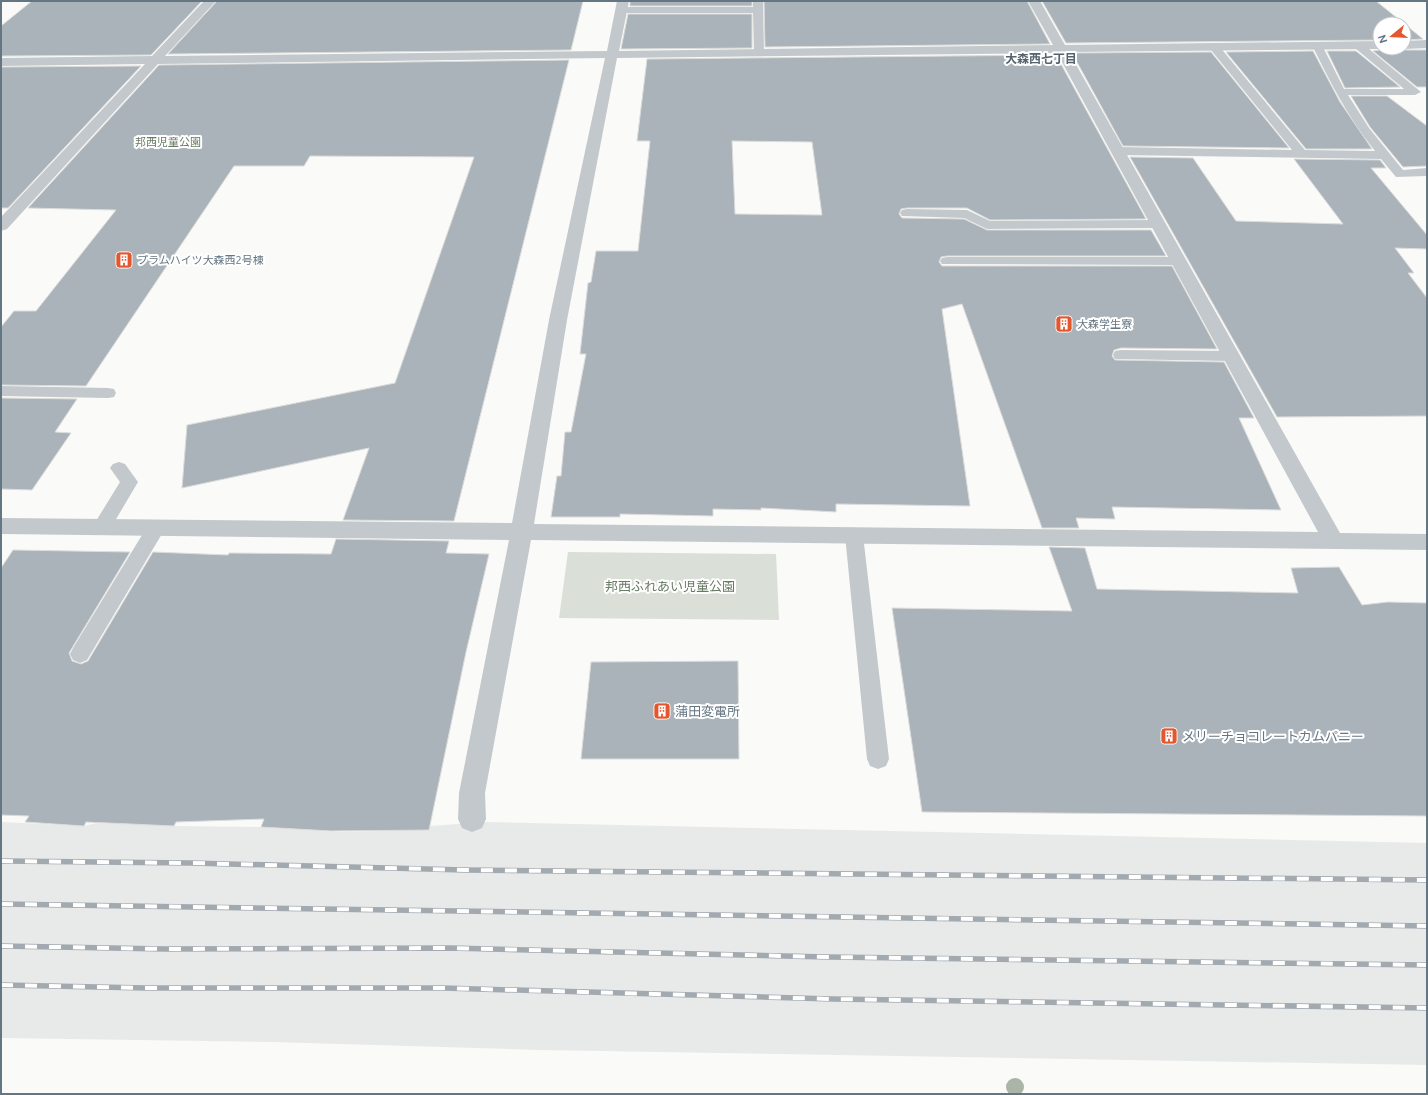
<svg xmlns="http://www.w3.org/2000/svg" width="1428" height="1095" font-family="Ubuntu,'Noto Sans JP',sans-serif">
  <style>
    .built { fill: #e8e9e9 }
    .green { fill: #dadfd7 }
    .building { fill: #aab3b9; stroke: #dcdcda; fill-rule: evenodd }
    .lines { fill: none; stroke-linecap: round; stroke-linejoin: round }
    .service { fill: #c3c8cc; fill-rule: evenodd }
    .minor { fill: #c3c8cc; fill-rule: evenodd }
    .rail-casing { stroke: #a2aab0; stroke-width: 5.5 }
    .rail { stroke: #fff; stroke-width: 4; stroke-dasharray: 12; stroke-linecap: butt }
    .tree { fill: #aab4a7 }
    .labels { text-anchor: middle; stroke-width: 4; stroke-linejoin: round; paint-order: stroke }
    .far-park-label { font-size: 11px; fill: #687a64; stroke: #fff }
    .far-poi-label { font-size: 11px; fill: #657683; stroke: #fff; text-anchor: start }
    .far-neighbourhood-label { font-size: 12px; font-weight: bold; fill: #57646e; stroke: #fff }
    .park-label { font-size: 13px; fill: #687a64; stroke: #fff }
    .poi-label { font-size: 13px; fill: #657683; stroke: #fff; text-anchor: start }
  </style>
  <rect width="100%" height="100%" fill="#fafaf8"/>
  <path class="built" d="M1 822 84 826 97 823 174 826 261 827 338 832 425 830 430 826 486 822 1427 843V1065L540 1050 273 1042 1 1038Z"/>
  <path class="green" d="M568 552 776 554 779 620 559 618Z"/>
  <path class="building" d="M32 1H202L151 55 1 56V26Z
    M217 1H583L571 50 168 54Z
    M630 1H752V6H630Z
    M764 1H1027L1050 44 765 47Z
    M1042 1H1376L1423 39 1404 40V24H1380V40L1066 43Z
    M628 14H752V48L621 49Z
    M1383 48H1401L1404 50H1427V87H1417L1373 51 1381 50Z
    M1313 51 1340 102 1372 149H1306L1226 52Z
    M1327 51H1356L1400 87 1345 88Z
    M1211 52 1289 148 1123 146 1072 53Z
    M1056 55 1146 219 990 220 967 208H907L901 209 899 214 902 218 964 219 987 230H1151L1166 256H947L941 257 939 262 942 266H1172L1217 349 1121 348 1114 350 1112 356 1115 360 1224 362 1254 418H1239L1281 510 1112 507 1115 519 1076 518 1079 528H1042L962 304 942 309 970 506 836 504V512L761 508V510L713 509V516L620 514V517H551L557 476H561L565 432H571L586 354H580L588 283 591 282 596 251H638L650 141H637L647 59ZM732 141 812 142 822 215 735 214Z
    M569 60 454 521 343 520 369 448 182 488 187 425 395 383 474 157 310 156 304 166H234L86 386 1 385V327L14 311H36L116 210 28 208 159 65Z
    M141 66 8 208H1V67Z
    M1351 96H1387L1427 126V166L1403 167 1370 127Z
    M1130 157 1193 158 1236 221 1343 224 1294 159 1380 160 1386 168H1371L1427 235V249L1395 248 1414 273H1408L1427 298V416L1277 417Z
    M1 398 77 399 55 432 71 433 32 490 1 489Z
    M336 539 449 541 446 553 489 554 466 652 429 830 331 831 261 827 264 819 176 822 174 826 86 822 84 826 25 822 29 816 1 815V568L13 550 130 552 69 653 72 661 81 664 88 661 153 552 228 555 229 553 331 554Z
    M1049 547 1085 548 1097 589 1298 593 1291 568 1339 567 1362 605 1388 602 1427 603V816L922 812 892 608 1072 611Z
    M738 661 739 759H581L591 662Z"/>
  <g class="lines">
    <path class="service" d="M753 1H763L764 53 759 56 754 53 753 13H621L616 10 621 7H753Z
      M1359 43 1363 44 1421 92 1415 95H1348L1369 128 1403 170 1427 168V176L1396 177 1381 159 1118 155 1112 151 1118 147 1292 150 1211 50 1210 48 1215 45 1219 46 1305 150 1375 151C1349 119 1331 84 1313 47L1318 44 1322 45 1344 89H1404L1355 48 1354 46Z
      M907 209 967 210 990 221 1158 220 1163 221 1165 224 1163 227 1158 228 987 229 964 218 902 216 900 213 902 210Z
      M947 257H1179L1184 258 1186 261 1184 264 1179 265 942 264 940 261 942 258Z
      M1121 350 1231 351 1237 352 1239 356 1237 360 1231 361 1115 359 1113 355 1115 351Z
      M1 386 108 388 114 389 116 393 114 397 108 398 1 396Z
      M119 462 125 464 138 482 109 531 102 533 95 531 93 526 120 482 110 468 113 464Z
      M157 520 164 522 166 527 87 660 80 663 73 660 70 654 73 648 150 522Z
      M854 528 861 530 863 535 889 759 886 766 878 769 870 766 867 759 845 535 847 530Z"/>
    <path class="minor" d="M204 1H216L165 56 607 51 617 1H629L619 51 1053 45 1028 1H1040L1065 45 1380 41V48H1382L1380 49 1069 52 1340 533 1427 534V550L531 540 485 793 486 819 482 828 472 832 462 828 458 819 459 793 509 540 1 534V518L512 523 549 320 605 58 158 64 7 229 1 231V217L145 64 1 66V58L152 56ZM1057 53 1318 532 534 524 567 320 617 58Z
      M1427 40V48L1404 49 1402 48H1404V41Z"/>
    <g class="rail-casing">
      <path id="rail" d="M1 861 191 863 465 870 1427 880
        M1 904 1427 926
        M1 946 165 949 450 948 828 957 1427 965
        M1 985 146 988H443L832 999 1427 1008"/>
    </g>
    <use href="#rail" class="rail"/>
  </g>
  <circle class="tree" cx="1015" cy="1087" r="9"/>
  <defs>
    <g id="building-square" transform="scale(0.9)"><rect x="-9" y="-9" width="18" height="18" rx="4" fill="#e4572e" stroke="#fff"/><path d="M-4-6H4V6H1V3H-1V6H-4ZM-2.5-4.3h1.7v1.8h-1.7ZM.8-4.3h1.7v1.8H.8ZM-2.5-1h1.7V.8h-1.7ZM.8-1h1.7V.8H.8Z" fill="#fff"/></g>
  </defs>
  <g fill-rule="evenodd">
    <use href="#building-square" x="124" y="260"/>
    <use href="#building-square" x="1064" y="324"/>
    <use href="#building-square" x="662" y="711"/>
    <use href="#building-square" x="1169" y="736"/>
  </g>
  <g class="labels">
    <g class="far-park-label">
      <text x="168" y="146">邦西児童公園</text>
    </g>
    <g class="far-poi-label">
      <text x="137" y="264">プラムハイツ大森西2号棟</text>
      <text x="1077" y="328">大森学生寮</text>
    </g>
    <g class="far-neighbourhood-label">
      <text x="1041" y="63">大森西七丁目</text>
    </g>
    <g class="park-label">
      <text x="670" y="591">邦西ふれあい児童公園</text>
    </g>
    <g class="poi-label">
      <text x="675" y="716">蒲田変電所</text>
      <text x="1182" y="741">メリーチョコレートカムパニー</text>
    </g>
  </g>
  <rect width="1428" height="1095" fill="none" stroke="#657683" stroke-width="4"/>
  <g transform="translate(1392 36) rotate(252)"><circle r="19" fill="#ffffff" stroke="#c1c8cd"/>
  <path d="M0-3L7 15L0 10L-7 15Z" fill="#e4572e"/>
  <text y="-6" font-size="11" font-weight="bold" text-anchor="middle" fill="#657683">N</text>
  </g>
</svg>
